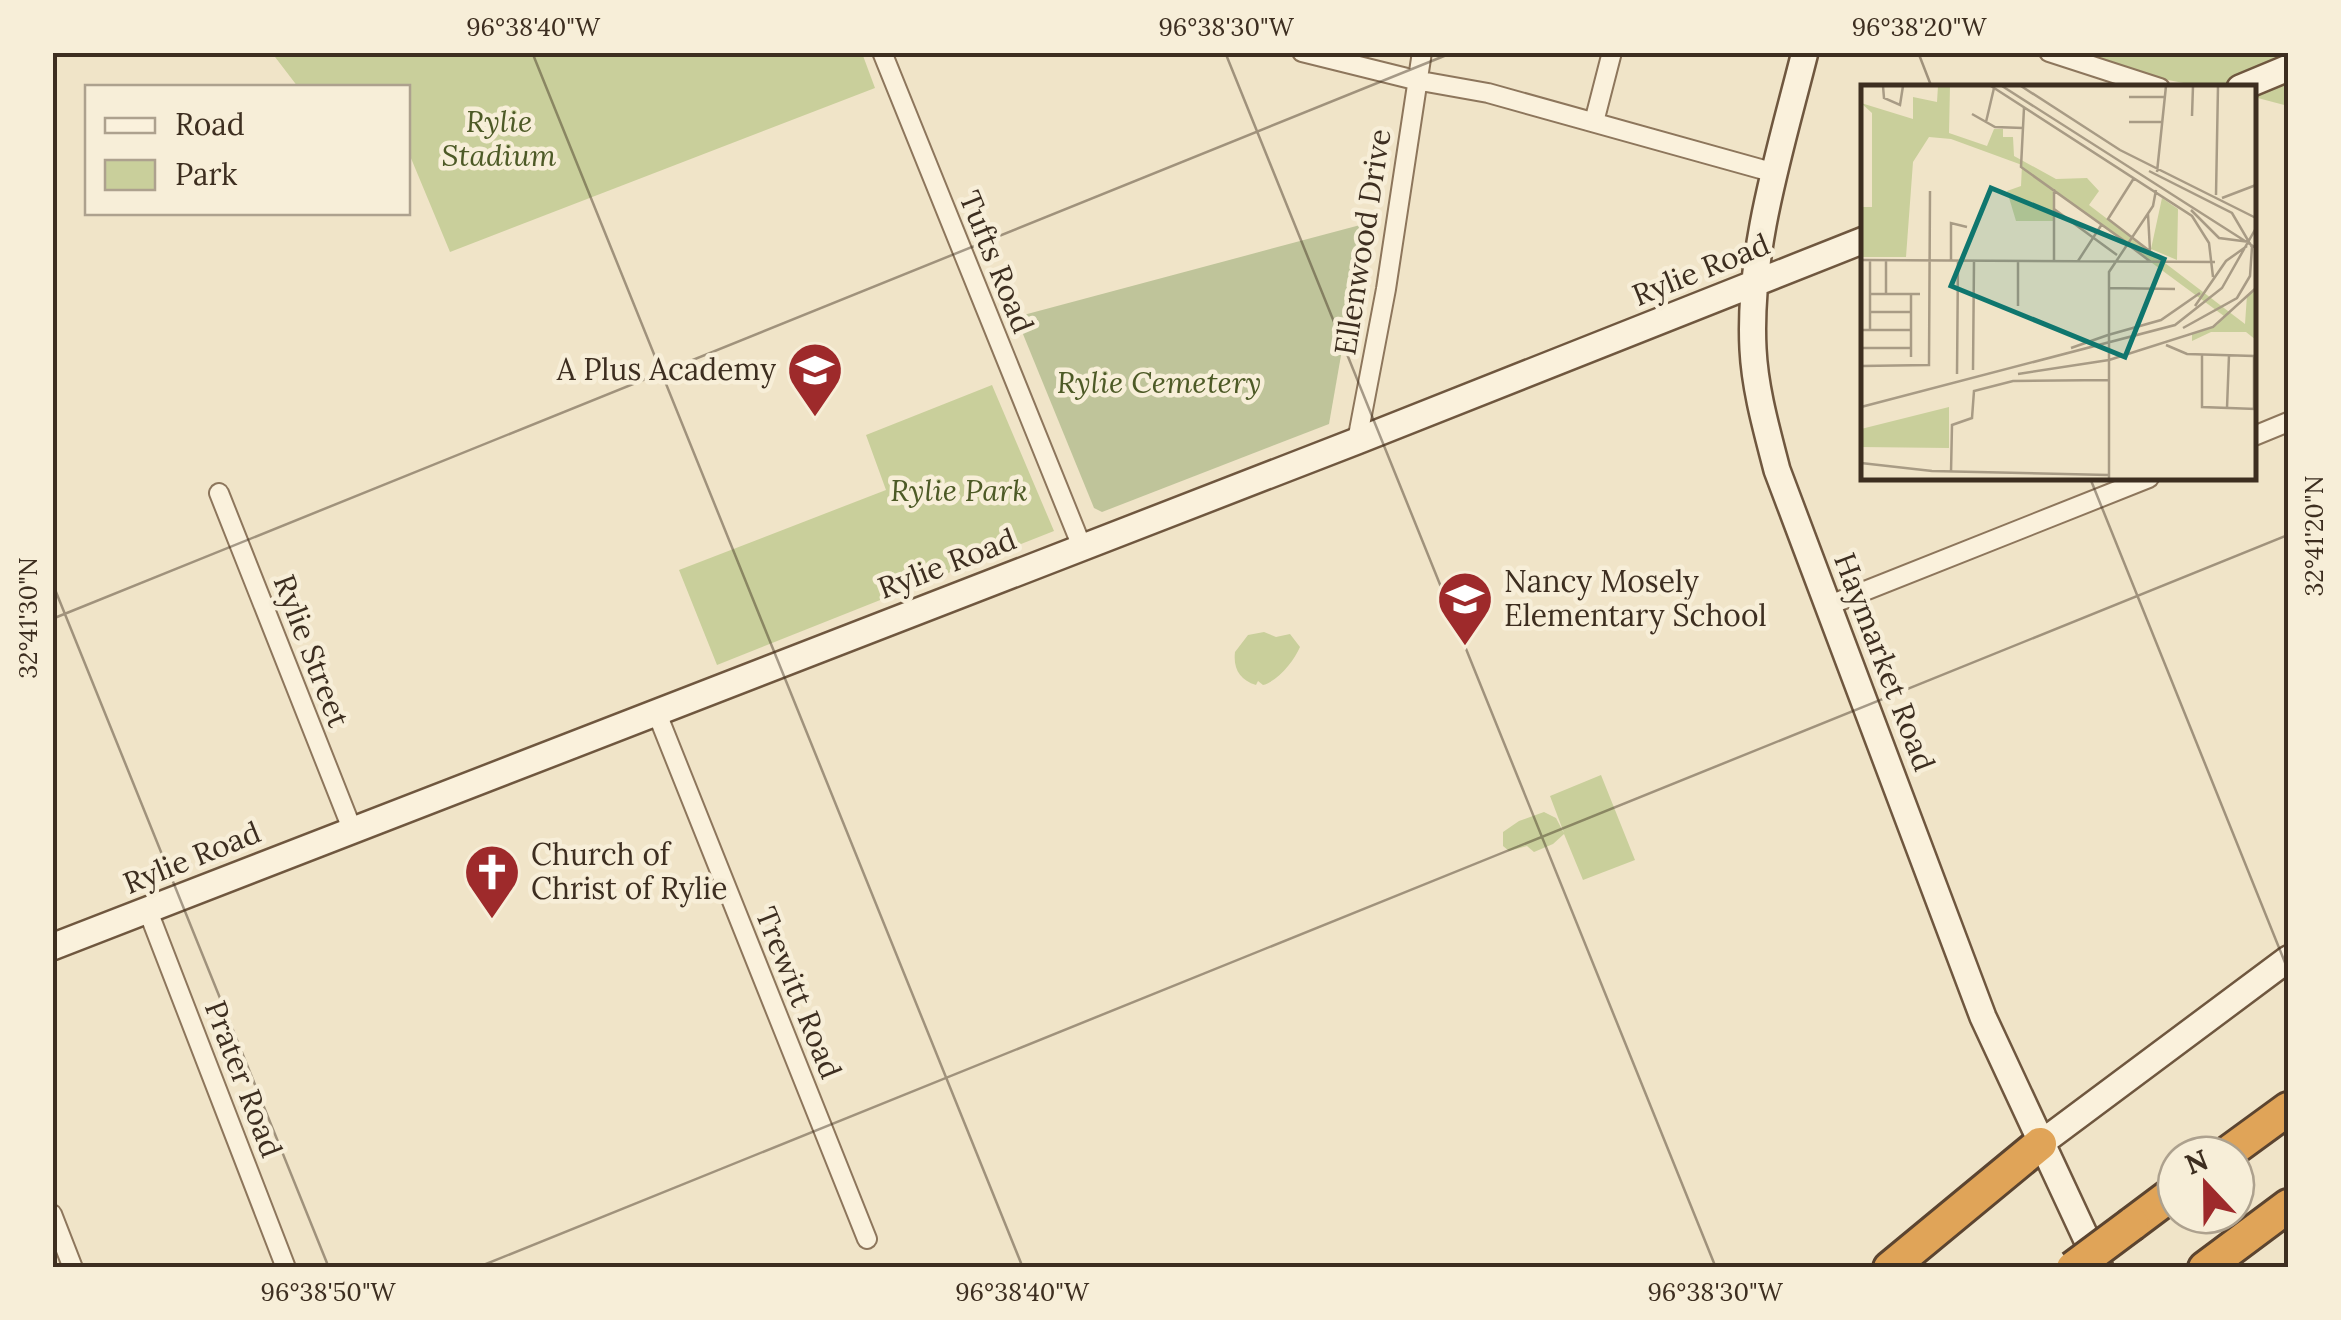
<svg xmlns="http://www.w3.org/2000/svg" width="2341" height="1320" font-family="Lora,serif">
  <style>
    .green { fill: #c9cf9b }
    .cemetery { fill: #bfc49a }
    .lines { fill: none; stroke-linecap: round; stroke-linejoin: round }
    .street-casing { stroke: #8d765c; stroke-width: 22 }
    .secondary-casing { stroke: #6f573f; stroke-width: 30 }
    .highway-casing { stroke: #5b4430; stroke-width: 38 }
    .street { stroke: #faf1dc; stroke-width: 18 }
    .secondary { stroke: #faf1dc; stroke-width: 25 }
    .highway { stroke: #e0a458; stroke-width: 32 }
    .highway-bridge-casing { stroke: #5b4430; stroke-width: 38; stroke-linecap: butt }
    .highway-bridge { stroke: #e0a458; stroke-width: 32 }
    .ticks { fill: none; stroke: #3d2e20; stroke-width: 2.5; stroke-opacity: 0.45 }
    .labels { text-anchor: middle; stroke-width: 9; stroke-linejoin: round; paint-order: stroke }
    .park-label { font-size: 30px; font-style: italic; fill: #4d5a26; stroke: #f7eed8 }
    .street-label { font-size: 30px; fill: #3d2e20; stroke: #f7eed8 }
    .poi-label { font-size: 30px; fill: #3d2e20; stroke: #f7eed8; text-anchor: start }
    .inset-road { fill: none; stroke: #a89b85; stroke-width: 2.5 }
    .view { fill: #0f766e; fill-opacity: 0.15; stroke: #0f766e; stroke-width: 5 }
    .inset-edge { fill: none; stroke: #3d2e20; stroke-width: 5 }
    .neatline { fill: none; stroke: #3d2e20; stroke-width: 4 }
    .ticks-label { font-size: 25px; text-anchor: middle; fill: #3d2e20 }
  </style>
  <rect width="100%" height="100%" fill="#f0e4c8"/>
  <path class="green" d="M272 53H862L875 88 450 252 408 151V88L298 87Z
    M2029 53H2288V106L2254 97V88L2204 87Z
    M992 385 1054 531 717 665 679 570 886 490 866 435Z
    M1264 632 1276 637 1290 634 1300 647C1294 661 1278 681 1263 685L1258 681 1256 685C1240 680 1233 669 1235 652L1248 635Z
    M1601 775 1635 860 1583 880 1564 834 1553 844 1534 852 1527 846 1509 851 1503 846V832L1519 821 1544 812 1556 818 1564 833 1550 796Z"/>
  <path class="cemetery" d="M1364 224 1329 424 1102 512 1094 508 1016 317Z"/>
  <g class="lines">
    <g class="street-casing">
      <path id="street" d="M882 52 1082 547
        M1302 52 1415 80 1488 93 1775 173
        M2049 52 2160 88
        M1594 122 1612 52
        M2254 436 2288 422
        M1357 441 1386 289 1422 52
        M219 493 352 829
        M1827 606 2149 478
        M656 711 867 1239
        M148 911 286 1268
        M52 1214 73 1268"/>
    </g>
    <g class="secondary-casing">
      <path id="secondary" d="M1805 52C1781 148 1748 250 1753 349 1755 390 1767 431 1777 470L1983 1017 2100 1268
        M2240 88 2288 68
        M52 947 1357 441 1864 240
        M2040 1144 2288 959"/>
    </g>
    <g class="highway-casing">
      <path id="highway" d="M2225 1155 2288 1109
        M2132 1224 2176 1191
        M1890 1268 2040 1144
        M2205 1268 2288 1206"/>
    </g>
    <use href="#street" class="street"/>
    <use href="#secondary" class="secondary"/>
    <use href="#highway" class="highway"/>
    <g class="highway-bridge-casing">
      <path id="highway-bridge" d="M2073 1268 2132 1224"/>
    </g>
    <use href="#highway-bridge" class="highway-bridge"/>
  </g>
  <path class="ticks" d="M532 52 1023 1268M1225 52 1716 1268M1918 52 1932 88M2090 478 2288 970M52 582 329 1268M52 619 1454 52M476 1268 2288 535"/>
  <defs>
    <g id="school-pin" transform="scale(2.875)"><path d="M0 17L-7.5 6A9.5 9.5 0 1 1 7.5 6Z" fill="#9e2a2b" stroke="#f7eed8"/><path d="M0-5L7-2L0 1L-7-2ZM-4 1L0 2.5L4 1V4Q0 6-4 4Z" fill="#fff"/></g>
    <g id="church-pin" transform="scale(2.875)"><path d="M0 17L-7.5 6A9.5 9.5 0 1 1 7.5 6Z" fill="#9e2a2b" stroke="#f7eed8"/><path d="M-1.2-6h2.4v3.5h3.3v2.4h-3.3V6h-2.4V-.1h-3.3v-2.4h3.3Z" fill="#fff"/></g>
  </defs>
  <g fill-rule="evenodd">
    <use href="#school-pin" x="815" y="370"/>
    <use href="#school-pin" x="1465" y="599"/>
    <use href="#church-pin" x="492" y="872"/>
  </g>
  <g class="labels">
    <g class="park-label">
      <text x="499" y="132">Rylie<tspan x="499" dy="34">Stadium</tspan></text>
      <text x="1159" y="393">Rylie Cemetery</text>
      <text x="959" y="501">Rylie Park</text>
    </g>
    <g class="street-label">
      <text transform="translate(1363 242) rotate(-81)" y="10">Ellenwood Drive</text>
      <text transform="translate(996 262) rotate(68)" y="10">Tufts Road</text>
      <text transform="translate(1701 270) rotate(-22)" y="10">Rylie Road</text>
      <text transform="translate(947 564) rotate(-21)" y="10">Rylie Road</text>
      <text transform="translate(311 651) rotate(69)" y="10">Rylie Street</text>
      <text transform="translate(1884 662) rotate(69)" y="10">Haymarket Road</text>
      <text transform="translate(192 858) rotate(-22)" y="10">Rylie Road</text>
      <text transform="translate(798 993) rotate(68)" y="10">Trewitt Road</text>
      <text transform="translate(243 1079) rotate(69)" y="10">Prater Road</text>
    </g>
    <g class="poi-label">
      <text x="776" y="380" text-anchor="end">A Plus Academy</text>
      <text x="1504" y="592">Nancy Mosely<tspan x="1504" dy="34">Elementary School</tspan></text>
      <text x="531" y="865">Church of<tspan x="531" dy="34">Christ of Rylie</tspan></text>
    </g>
  </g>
  <g transform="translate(1861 85)">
    <rect width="395" height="395" fill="#f0e4c8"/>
    <path d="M77 1H89L88 48 126 61 133 44H142V52H152L153 71 195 94 226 93 238 106 228 120 384 239 386 210 395 205V255L385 247H350L331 256V249L356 240 363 231 192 105V136H155L146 106 160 101 161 80 90 54 68 52 52 77 45 172H0V122H11V28L0 18 52 34V12L76 17ZM301 113 317 124 316 175 290 164ZM88 322V363L0 362V344Z" fill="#c9cf9b"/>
    <path class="inset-road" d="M22 1 23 13 39 20 42 1M130 1 331 131 348 158 352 192M141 1 395 163M160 1 259 65 395 133M268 12H304M163 23 160 82 265 157M111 29 134 42 162 43M331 31 332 1M125 37 133 3M268 37H301M288 86 371 128 391 162 389 191 376 213 322 243M296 87 305 1M273 93 247 134 303 177M193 104V177M355 110 357 1M361 113 395 100M193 124 256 170M330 125 358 153 389 157M287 129 289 166M265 158 290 177M0 175 354 177M9 175V245M90 175V138L106 142M217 176 241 139M247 203 314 204M9 209H59M25 209V175M50 209V272M157 221V176M334 221 365 176 386 161M9 227H50M0 245H50M247 250 300 235 339 208M305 260 326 269 393 271V324M0 263H50M210 263 247 250M341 269V322L395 324M248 275 352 242 395 203M0 281 68 280 69 106M112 285 113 176M96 289 97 175M157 289 248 275M0 322 314 240 361 203 395 143M366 323 368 270M0 378 71 386 247 390M90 387 91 340 111 333 113 306 152 296 249 295M248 394V187L292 121 295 105"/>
    <path class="view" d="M130 103 303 174 264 272 90 201Z"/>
    <rect width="395" height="395" class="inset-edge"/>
  </g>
  <rect width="2341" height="1320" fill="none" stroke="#f7eed8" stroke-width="110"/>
  <rect x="85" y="85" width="325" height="130" fill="#f7eed8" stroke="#ada18e" stroke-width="2.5"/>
  <rect x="105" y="118" width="50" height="15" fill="#faf1dc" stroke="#ada18e" stroke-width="2.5"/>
  <text x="175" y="135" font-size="30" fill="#3d2e20">Road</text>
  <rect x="105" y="160" width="50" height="30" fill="#c9cf9b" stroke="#ada18e" stroke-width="2.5"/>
  <text x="175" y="185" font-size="30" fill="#3d2e20">Park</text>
  <g transform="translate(2206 1185) rotate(338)"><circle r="48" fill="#f7eed8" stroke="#ada18e" stroke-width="2.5"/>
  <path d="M0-8L18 38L0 25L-18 38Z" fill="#9e2a2b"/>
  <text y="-15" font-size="28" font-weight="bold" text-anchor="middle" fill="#3d2e20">N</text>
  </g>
  <rect x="55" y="55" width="2231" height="1210" class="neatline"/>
  <g class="ticks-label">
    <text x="533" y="36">96°38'40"W</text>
    <text x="1226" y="36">96°38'30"W</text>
    <text x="1919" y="36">96°38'20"W</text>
    <text transform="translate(2314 536) rotate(-90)" y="9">32°41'20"N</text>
    <text transform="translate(28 618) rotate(-90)" y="9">32°41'30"N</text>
    <text x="328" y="1301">96°38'50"W</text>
    <text x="1022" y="1301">96°38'40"W</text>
    <text x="1715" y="1301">96°38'30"W</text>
  </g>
</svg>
